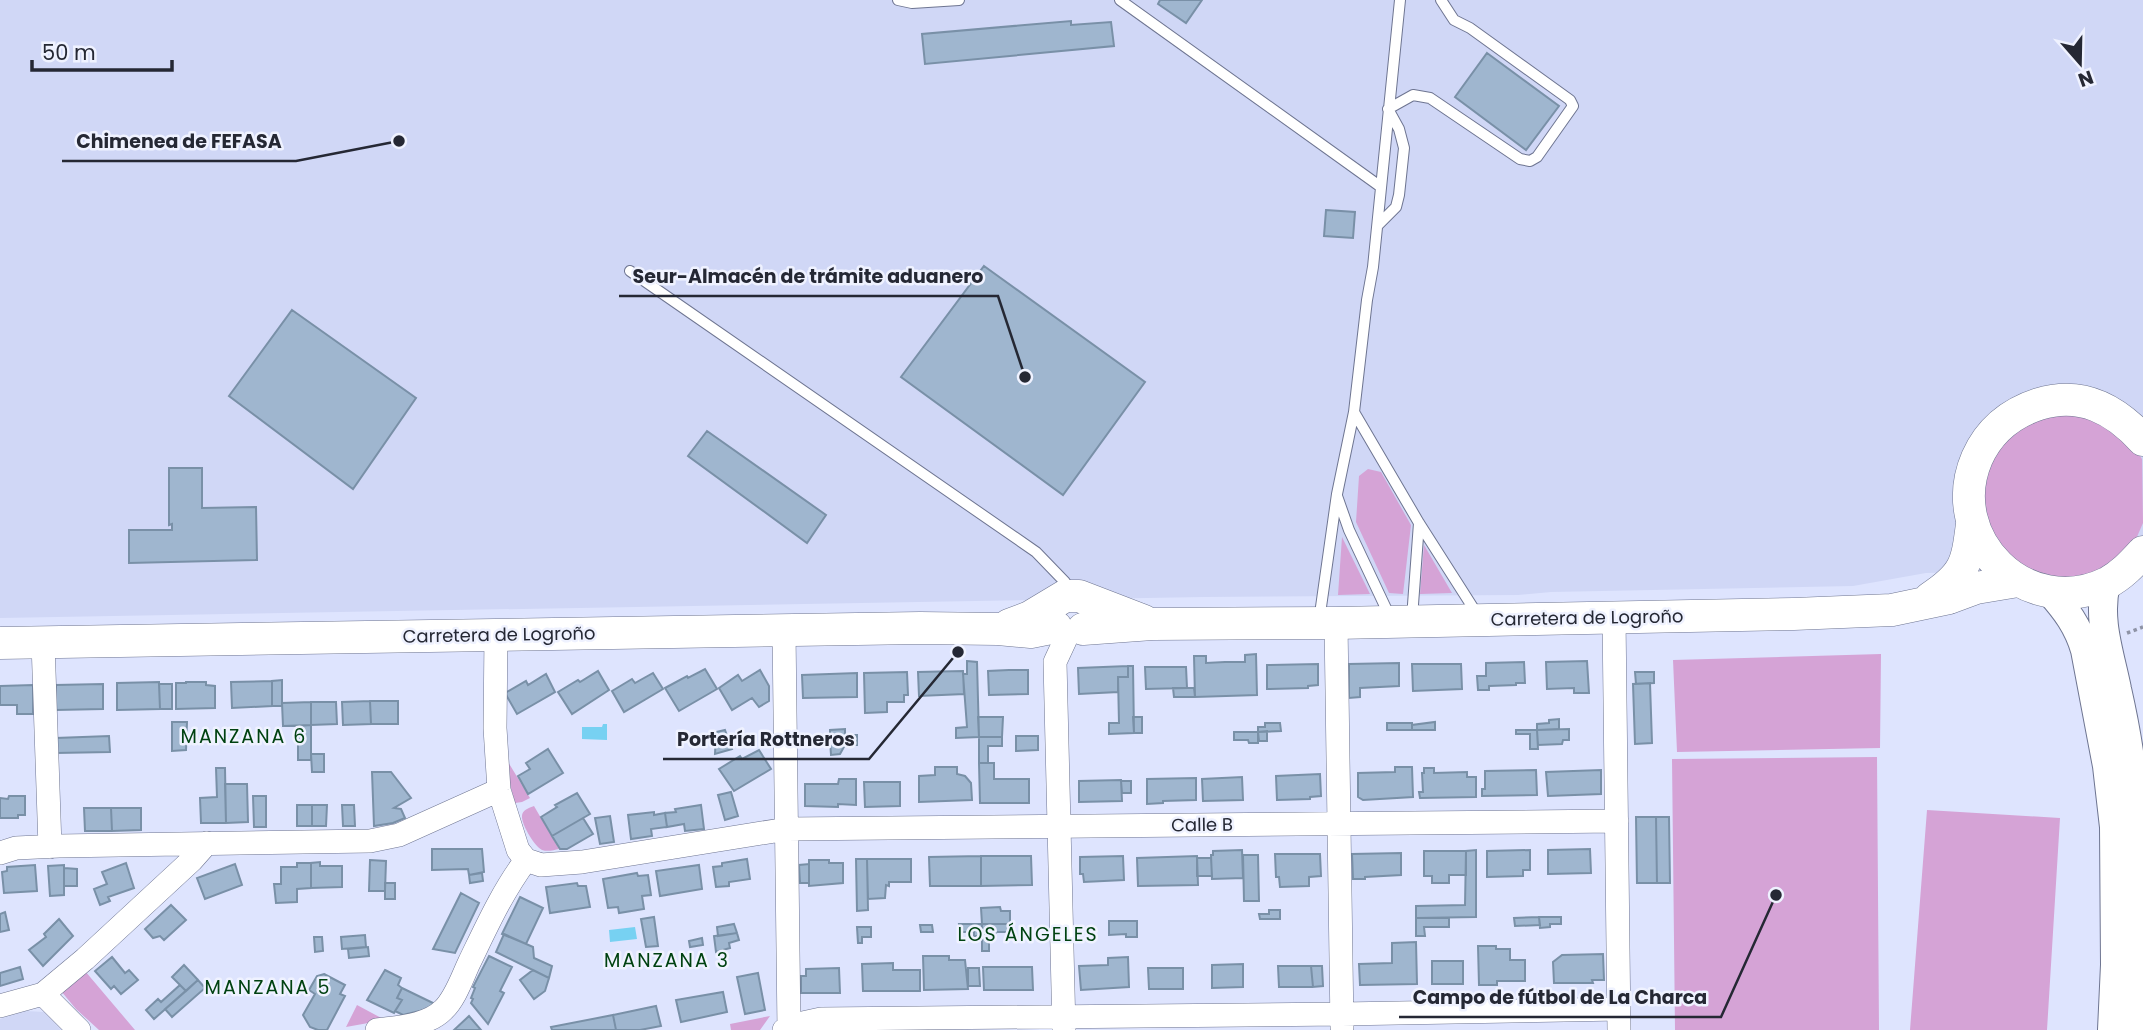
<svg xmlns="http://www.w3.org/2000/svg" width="2143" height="1030" font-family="Poppins,sans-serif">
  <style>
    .built { fill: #d0d7f6 }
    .green { fill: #d5a3d6 }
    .water { fill: #77d1f2 }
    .building { fill: #9fb6cf; stroke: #7990a7; stroke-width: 2 }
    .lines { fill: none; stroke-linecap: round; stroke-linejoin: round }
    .service-casing { stroke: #6e7591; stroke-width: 12 }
    .minor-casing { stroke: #6e7591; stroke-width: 24 }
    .tertiary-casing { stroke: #6e7591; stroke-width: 30 }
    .secondary-casing { stroke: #6e7591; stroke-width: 33 }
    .path { stroke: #8e93a6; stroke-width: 3.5; stroke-dasharray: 3.5 3.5; stroke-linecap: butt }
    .service { stroke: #fff; stroke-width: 10 }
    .minor { stroke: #fff; stroke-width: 23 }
    .tertiary { stroke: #fff; stroke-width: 28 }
    .secondary { stroke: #fff; stroke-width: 32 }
    .labels { text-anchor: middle; stroke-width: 5; stroke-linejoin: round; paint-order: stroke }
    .street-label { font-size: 18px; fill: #252834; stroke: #eff2ff }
    .neighbourhood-label { font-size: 19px; letter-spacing: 2px; fill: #004211; stroke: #eff2ff }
    .leader { fill: none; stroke: #252834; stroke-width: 2.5 }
    .callout-dot { fill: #252834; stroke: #eff2ff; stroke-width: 2.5 }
    .callout-label { font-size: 19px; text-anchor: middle; font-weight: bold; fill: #252834; stroke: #eff2ff; stroke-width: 5; stroke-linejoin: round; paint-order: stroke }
  </style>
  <rect width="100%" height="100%" fill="#dee4fe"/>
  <path class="built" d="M0 0H2143V568L1926 573 1853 586 1551 592 1518 595 1204 597 0 618Z
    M26 1011 44 1012 61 1030H0V1019Z"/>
  <path class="green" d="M2078 410 2127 436 2142 459 2143 523 2136 539 2117 560 2093 573 2065 578 2038 574 2013 561 1994 541 1983 515 1987 461 2024 420Z
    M1368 469 1381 472 1411 525 1403 594 1389 593 1356 522 1359 476Z
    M1342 537 1370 594 1338 595Z
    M1424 545 1452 593 1420 594Z
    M1881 654 1880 748 1677 752 1673 660Z
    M505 757 530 798 522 802 515 803 509 781Z
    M1877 757 1879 1030H1675L1672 759Z
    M534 806 559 849C554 850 548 852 542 850 535 847 521 824 522 816 522 810 529 808 534 806Z
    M1927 810 2060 818 2047 1030H1910Z
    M85 971 135 1030H99L76 1009 61 991Z
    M357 1005 385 1020 346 1027Z
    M770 1016 760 1030H731L730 1024Z"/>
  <path class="water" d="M603 724H607V740L582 739V727H602Z
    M635 927 637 939 610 942 609 930Z"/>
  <path class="building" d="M1160 0H1202L1186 23 1158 4Z
    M1071 21V25L1111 22 1114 46 925 64 922 34Z
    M1487 53 1559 106 1526 150 1455 97Z
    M1326 210 1355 212 1353 238 1324 236Z
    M984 266 1145 382 1063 495 901 377Z
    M292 310 416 398 353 489 229 396Z
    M707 431 826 515 807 543 688 456Z
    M169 468H202V508L256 507 257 560 129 563V530H172V524L169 525Z
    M1256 654 1257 695 1195 697 1194 656H1206V663L1225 662H1245V655Z
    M967 661 977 662 979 737 956 738V728L967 727 963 674H967Z
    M1587 661 1589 693H1574V688L1547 689 1546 662Z
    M1524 662 1525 683H1516V685L1489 686V690H1478L1477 676H1486V663Z
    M1399 663V686L1360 688V697L1349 698V664Z
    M1318 664V685L1308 686V688L1267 689V665Z
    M1412 664H1461L1462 689 1413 691Z
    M1128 666H1133L1134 733 1109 734V723H1119L1118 677H1128Z
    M1128 666V677H1118V692L1079 694 1078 668Z
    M1145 667H1186L1187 688 1146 689Z
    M705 669 717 689 679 711 665 688 687 676 688 678Z
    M760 670 769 686V701L759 707 752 698 732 710 719 688 738 675 742 681Z
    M1009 670H1028V694L989 695 988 671Z
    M598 671 609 690 572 714 558 692 578 680 580 682Z
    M963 671 964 694 919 696 918 672Z
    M907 672 908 695H904V702H887V712L865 713 864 673Z
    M1635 672H1654V683L1636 684Z
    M653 673 663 689 624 712 612 691 632 679 635 683Z
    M857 673V697L803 698 802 675Z
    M546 674 555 692 517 714 505 693 526 681 528 685Z
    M282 680V706H272V681Z
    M272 681V706L232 708 231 682Z
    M159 682 160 709 117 710V683Z
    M186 682H206V685L215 686V708L176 709V683H186Z
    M1650 683 1652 743 1635 744 1633 684Z
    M103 684V709L56 710V685Z
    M159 684H172V709H160Z
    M33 685V714H17V705H0V686Z
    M1173 688H1194L1195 697H1174Z
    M370 701H398V724H371Z
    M370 701 371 724 343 725 342 702Z
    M311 702H336L337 724 311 725Z
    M311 702V725L283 726 282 703Z
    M978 717H1003L1002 737H979Z
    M1133 717H1142V733H1134Z
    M1559 719V729L1537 730V724L1549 723V720Z
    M172 722H187L186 750 172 751Z
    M1435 722V730H1412V725Z
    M1265 723H1280L1281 731 1258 732V727H1265Z
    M1387 723H1412V730H1387Z
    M311 725V760H298V726Z
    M845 729V735H857V740H830V730Z
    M1569 729V740H1563L1562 744 1538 745 1537 730Z
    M725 730 732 749 715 754 716 732Z
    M1516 730H1537L1538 749H1530V734H1516Z
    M1267 731V741H1259L1258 732Z
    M1234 732H1258V743H1249L1248 740H1234Z
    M109 736 110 752 56 753V738Z
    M1016 736H1038V750L1016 751Z
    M979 737H1002V746H988V763H979Z
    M830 740H857V745H845L840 754 831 755Z
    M548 749 563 773 528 794 518 776 530 769 526 763Z
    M759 750 771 769 734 791 719 769 740 756 742 759Z
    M311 754H324V772H312Z
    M979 763H994V779H1029V803H980Z
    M935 767H957V774L965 776 971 783 972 800 919 802V776L935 775Z
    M1395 767H1412L1413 797 1363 800 1358 797V773L1395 772Z
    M216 768H225L226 823H201L200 798 217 797Z
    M1424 768H1434V773L1467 772V777H1476V797L1420 798 1419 792H1423L1422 773H1424Z
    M1536 770 1537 795 1482 796V789H1485V771Z
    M1601 770V794L1548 796 1546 772Z
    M372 772H391L411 798 394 808 401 809 405 818 393 823 374 826Z
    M1320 774 1321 796 1310 797V799L1277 800 1276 776Z
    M1242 777 1243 800 1203 801 1202 779Z
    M1196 778V800L1163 801V803L1147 804V779Z
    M839 779H856V805L838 804V807L805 806V784H838Z
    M1121 780 1122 801 1079 802V781Z
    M1121 781H1131V793H1122Z
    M864 782H900V806L865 807Z
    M225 784H247L248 822 226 823Z
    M731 792 738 816 725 820 718 795Z
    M577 793 590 814 552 836 541 817 557 807 555 805Z
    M9 796H25V815H18V818H0V798L8 799Z
    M253 796H266V827H254Z
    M297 805H312V826H297Z
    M312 805H327L326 826H312Z
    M342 805H354L355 826H343Z
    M701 805 704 829 685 831 684 824 667 827 665 813 676 812 675 809Z
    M84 808H111L112 831H85Z
    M111 808H141V830L112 831Z
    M654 812V815L665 813 667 827 651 829 652 836 631 839 628 815Z
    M610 816 614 842 600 844 595 818Z
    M1636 817H1656L1657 883H1637Z
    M1656 817H1669L1670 883H1657Z
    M583 818 593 834 567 849H560L552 836Z
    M432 849H482L484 872 469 875 468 869 432 870Z
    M1590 849 1591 873 1548 874V850Z
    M1242 850 1243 878 1212 879 1211 855H1213V851Z
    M1476 850V917L1416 918V906L1465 905 1466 851Z
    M1530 850V870H1523V876L1487 877V851Z
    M1424 851H1466V875H1449V883H1432V876H1424Z
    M1401 853V875L1365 877V879H1353L1352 854Z
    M1275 854H1320L1321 876 1309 877V886L1280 887 1279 877H1276Z
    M1243 855H1258L1259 901H1244Z
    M981 856V886H930L929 857Z
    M981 856H1031L1032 885 981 886Z
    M1123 856 1124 880 1084 882 1083 874H1080V857Z
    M1197 856 1198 885 1138 886 1137 858Z
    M1197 858H1211L1212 876H1197Z
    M747 859 750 879 729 882V886L716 887 713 867 722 866V863Z
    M856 859H867L868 910 857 911Z
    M867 859H911V882H889V886L886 885 885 898 868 899Z
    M370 860 386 861 385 891H369Z
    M809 860H829V863H843V883L809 886Z
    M320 862V866H342V887L311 888V863Z
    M126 863 134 888 108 897 110 901 100 905 94 889 107 884 102 872Z
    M297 863H311V888L297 889V902L276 903 274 884H281V867H297Z
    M235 864 242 885 205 899 197 878Z
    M809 864V883H800L799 865Z
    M35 865 37 891 4 893 2 872 7 871V867Z
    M64 865V895L50 896 48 866Z
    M699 865 702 889 660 896 656 871Z
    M64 868 77 869V886H64Z
    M482 873 483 881 470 883 469 875Z
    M637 873 638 876 648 875 651 895 642 896 644 909 619 913 618 907 608 908 603 879Z
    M385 883H395V899H385Z
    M577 883 578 886H586L590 907 550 913 546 887Z
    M461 893 479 903 455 953 433 949Z
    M520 897 543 908 526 944 502 934Z
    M171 905 186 920 164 940 160 936 153 938 145 929Z
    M1000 907 1001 911H1010V924H982L981 908Z
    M1269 910H1280V919H1260L1259 914H1269Z
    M5 912 9 930 0 932V914Z
    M654 917 658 946 646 947 641 919Z
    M1539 917 1540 925 1515 926 1514 918Z
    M1539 917H1561V924H1550V927L1540 928Z
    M1416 918H1449V927H1424L1425 936H1416Z
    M59 919 73 936 43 966 29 950 46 937 44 934Z
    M1109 921H1137V937H1126V934L1109 935Z
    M734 924 737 933 718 936 717 927Z
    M959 924H982V936H974V932H960Z
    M982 924H1010V932H997L989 936V951H982Z
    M920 925H932L933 932H921Z
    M857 927H871V937H862V943H858Z
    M737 933 739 940 729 943 730 948 716 952 714 936Z
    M504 934 533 947 534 958 552 966 549 978 496 952Z
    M365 935 366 947 342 949 341 937Z
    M314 937H322L323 951 315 952Z
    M702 938 703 945 690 947 689 941Z
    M1416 942 1417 984 1360 985 1359 964 1392 963V943Z
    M1478 946H1496V949H1510V960H1525V981H1497V985H1479Z
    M368 947 369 956 349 958 348 949Z
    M1603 954 1604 980H1592L1593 983H1554L1553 962 1562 955Z
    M489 956 512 967 500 991 504 993 488 1024 471 1003 473 999 471 998 475 988 473 987Z
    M923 956H949V960H965L968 989 924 990Z
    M112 957 125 973 129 970 138 980 121 994 114 986 111 989 95 971Z
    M1128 957 1129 987 1081 990 1079 966 1108 965V958Z
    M1432 961H1463V984H1432Z
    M893 963V970H920V991H863L862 964Z
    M1243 964V987L1212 988V965Z
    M184 965 198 980 186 991 172 977Z
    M1278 966H1311L1313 987H1279Z
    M1311 966H1322L1323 986 1313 987Z
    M20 967 23 979 0 986V973Z
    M983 967H1032L1033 990H984Z
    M839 968 840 993H801V976H806V969Z
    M968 968H979L980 986H968Z
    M1148 968H1183V989H1149Z
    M385 970 401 978 398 985 402 988 397 998 402 1000 394 1013 367 1000Z
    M533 970 549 978 545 991 534 999 520 980Z
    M758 973 765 1010 745 1014 737 977Z
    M324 974 345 985 340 994 345 996 327 1030H318L310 1027 303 1015 315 994 309 990 317 976Z
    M198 980 205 988 172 1017 165 1009Z
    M180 985 186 991 154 1019 146 1010 158 999 161 1002Z
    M402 988 435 1004 428 1009 403 1015 395 1011 402 1000 397 998Z
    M723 992 727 1012 681 1022 676 1000Z
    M656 1006 661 1026 640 1030H616L613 1015Z
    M613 1015 616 1030H552L551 1027Z
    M469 1016 481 1030H454Z"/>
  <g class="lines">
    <g class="service-casing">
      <path id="service" d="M898 0 912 3 959 0
        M1120 0 1381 187
        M1378 225 1396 207 1399 195 1404 148 1399 129 1388 109 1413 95 1430 98 1520 159 1530 161 1537 157 1573 106 1570 100 1470 28 1454 20 1441 0
        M630 271 1036 552 1065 582V593
        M1354 412 1419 523 1477 614
        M1337 496 1349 530 1391 619
        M1412 618 1419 523
        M1319 621 1337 494 1354 412 1367 300 1373 267 1400 0"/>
    </g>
    <g class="minor-casing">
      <path id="minor" d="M1614 617 1619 1030
        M1336 623 1342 1027
        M784 631 789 1030
        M496 635 495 728 499 790 518 850 526 860 541 865 582 862 787 829 1617 821
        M43 642 50 847
        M0 853 16 848 59 846 370 841 399 835 499 790
        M43 994 79 1030
        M0 1006 43 994 85 959 192 860 207 843
        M377 1030C398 1027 427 1026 443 1010 455 999 462 978 469 963 486 928 502 892 526 860
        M784 1030 789 1026 821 1019 1342 1014 1619 1009
        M1064 1030 1055 662 1068 634"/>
    </g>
    <g class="tertiary-casing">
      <path id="tertiary" d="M2106 584C2097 619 2110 654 2117 689 2124 720 2130 752 2133 784 2140 866 2136 948 2133 1030
        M2050 592C2066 610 2078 626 2085 650L2107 766 2114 827 2115 965 2112 1030"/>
    </g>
    <g class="secondary-casing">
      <path id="secondary" d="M2143 440C2115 409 2081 391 2039 404 2011 413 1989 431 1977 458 1942 539 2027 622 2107 583 2122 575 2132 564 2143 552
        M1930 598C1965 575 1967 564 1972 524
        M1009 625 1030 617 1065 596H1079L1144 621
        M1083 629 1152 624 1336 623 1794 614 1892 610 1949 598 1976 588 2018 581
        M0 643 920 628 998 629 1031 632 1056 627"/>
    </g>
    <path class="path" d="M2127 633 2143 627"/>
    <use href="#service" class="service"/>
    <use href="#minor" class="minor"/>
    <use href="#tertiary" class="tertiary"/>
    <use href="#secondary" class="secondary"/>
  </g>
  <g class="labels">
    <g class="street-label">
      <text transform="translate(1587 618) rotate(-1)" y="6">Carretera de Logroño</text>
      <text transform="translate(499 635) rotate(-1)" y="6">Carretera de Logroño</text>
      <text transform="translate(1202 825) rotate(-1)" y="6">Calle B</text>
    </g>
    <g class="neighbourhood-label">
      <text x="244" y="743">MANZANA 6</text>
      <text x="1028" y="941">LOS ÁNGELES</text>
      <text x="667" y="967">MANZANA 3</text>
      <text x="268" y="994">MANZANA 5</text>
    </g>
  </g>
  <path class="leader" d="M399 141L296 161H62M1025 377L998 296H619M958 652L869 759H663M1776 895L1721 1017H1399"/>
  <g class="callout-dot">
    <circle cx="399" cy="141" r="7"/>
    <circle cx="1025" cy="377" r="7"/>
    <circle cx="958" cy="652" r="7"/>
    <circle cx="1776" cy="895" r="7"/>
  </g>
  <g class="callout-label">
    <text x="179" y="148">Chimenea de FEFASA</text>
    <text x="808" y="283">Seur-Almacén de trámite aduanero</text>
    <text x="766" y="746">Portería Rottneros</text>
    <text x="1560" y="1004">Campo de fútbol de La Charca</text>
  </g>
  <g transform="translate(2080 63) rotate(160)" stroke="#eff2ff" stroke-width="5" paint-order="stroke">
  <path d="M0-5L12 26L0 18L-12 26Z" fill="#252834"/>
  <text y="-10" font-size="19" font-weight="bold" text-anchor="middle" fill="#252834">N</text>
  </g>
  <path d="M32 60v10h140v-10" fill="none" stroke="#252834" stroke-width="3.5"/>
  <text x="42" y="60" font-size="21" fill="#252834" stroke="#eff2ff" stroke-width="5" paint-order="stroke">50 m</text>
</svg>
